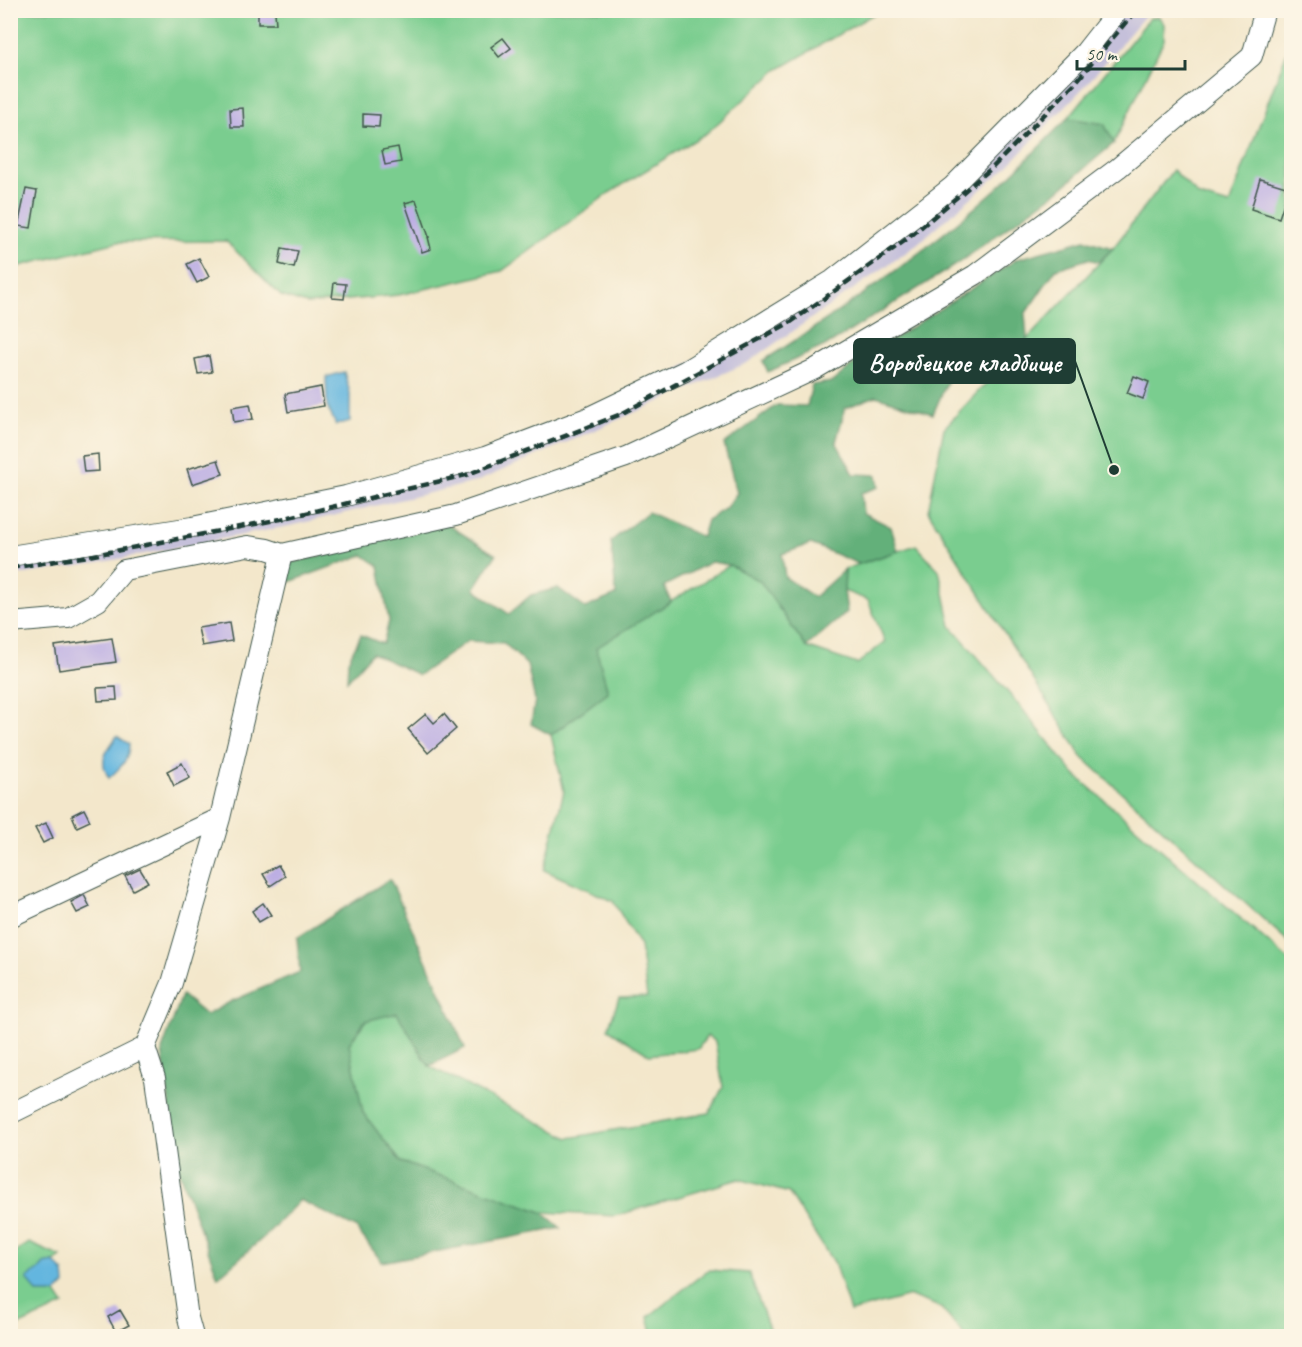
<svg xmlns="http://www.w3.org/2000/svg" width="1302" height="1347" font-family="Caveat,sans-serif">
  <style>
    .industrial { fill: #c5c0da }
    .green { fill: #7acd8f; stroke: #4c8562; stroke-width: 1.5 }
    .forest { fill: #63b07a; stroke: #417657; stroke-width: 1.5 }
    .water { fill: #63b6df; stroke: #417a8a; stroke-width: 1.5 }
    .building { fill: #bcaee3 }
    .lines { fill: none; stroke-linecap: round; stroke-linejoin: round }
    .minor-casing { stroke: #3f564b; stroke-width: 22 }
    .minor { stroke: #fff; stroke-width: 20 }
    .rail { stroke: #1f3d34; stroke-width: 4.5; stroke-dasharray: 9 4.5; stroke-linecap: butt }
    .leader { fill: none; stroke: #1f3d34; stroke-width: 2 }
    .callout-dot { fill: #1f3d34; stroke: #fcf5e5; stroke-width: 2 }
    .callout { fill: #1f3d34; stroke: #1f3d34; stroke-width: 2 }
    .callout-label { font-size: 26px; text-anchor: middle; font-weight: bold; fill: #fff }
  </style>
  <rect width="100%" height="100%" fill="#fcf5e5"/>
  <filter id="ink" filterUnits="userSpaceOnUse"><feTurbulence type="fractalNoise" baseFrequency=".0167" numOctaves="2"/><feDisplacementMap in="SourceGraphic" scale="12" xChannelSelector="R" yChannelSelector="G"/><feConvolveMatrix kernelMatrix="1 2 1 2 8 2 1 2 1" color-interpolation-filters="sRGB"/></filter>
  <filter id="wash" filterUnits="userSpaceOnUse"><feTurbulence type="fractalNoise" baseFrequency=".008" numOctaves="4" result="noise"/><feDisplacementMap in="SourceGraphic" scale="24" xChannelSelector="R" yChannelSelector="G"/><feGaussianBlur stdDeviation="1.35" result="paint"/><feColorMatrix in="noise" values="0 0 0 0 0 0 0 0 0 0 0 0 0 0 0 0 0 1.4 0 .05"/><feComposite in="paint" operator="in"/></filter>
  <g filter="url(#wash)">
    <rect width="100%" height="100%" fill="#f3e7cb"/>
    <path class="industrial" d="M1120 11H1149L1085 86 1005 169 911 249 747 363 476 482 289 526 98 563 11 576V559L279 513 588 422 885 248Z"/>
    <path class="green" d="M11 11H879L777 70 708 132 609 193 502 271 399 295 307 304 281 296 226 241 118 242 11 268Z
      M1159 17 1164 24V40L1114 143 1104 124 1068 118 1150 18Z
      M1291 41V944L1082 757 928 511 944 428 1113 248 1173 170 1199 196 1229 205Z
      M916 545 939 570 951 626 1024 711 1074 774 1291 962V1336H965L940 1307 910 1296 850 1312 835 1265 789 1193 739 1179 615 1216 542 1212 401 1162 363 1113 349 1044 365 1021 397 1012 429 1066 569 1138 709 1113 723 1087 715 1041 707 1036 698 1049 649 1055 608 1029 619 998 647 997 640 946 613 901 544 870 564 791 551 735 608 692 595 648 730 565 760 581 806 647 857 664 885 642 868 600 844 591 845 569Z
      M29 1243 61 1257 54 1262 44 1264 39 1270 37 1293H56L64 1305 11 1329 10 1256Z
      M708 1270 749 1273 771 1334 765 1336H653L648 1317Z"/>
    <path class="forest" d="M1068 118 1104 124 1114 143 1058 191 957 264 831 343 768 372 763 361C845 309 924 254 996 189 1021 167 1044 141 1068 118Z
      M1085 240 1113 248 1099 262 1088 259 1056 269 1025 314 1027 339 1010 356 981 342 962 348 933 414 876 396 845 408 836 442 854 474 877 475 879 487 861 493 863 513 891 527 898 551 859 564 811 544 782 554 785 577 814 597 845 569 844 591 847 612 806 647 760 581 730 565 711 562 664 586 671 602 596 648 608 692 551 735 531 724 535 700 527 665 504 643 468 641 419 675 372 653 347 681 348 661 361 635 383 644 389 621 379 566 363 555 284 584 289 563 447 524 496 555 474 589 509 614 531 595 558 588 585 608 616 595 611 541 648 512 702 537 707 520 725 509 737 493 724 444 777 405 807 406 812 385 832 382 850 367 1017 259Z
      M390 879 465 1048 429 1066 397 1013 365 1021 349 1044 363 1113 401 1162 542 1212 561 1228 382 1262 356 1228 300 1200 265 1236 218 1277 178 1169 162 1050 182 995 206 1015 232 1001 300 972 297 938Z"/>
    <path class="water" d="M344 372 350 393V421L336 425 327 406 326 377Z
      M117 736 129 744C129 761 121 767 109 778 98 760 106 752 117 736Z
      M54 1262 64 1272 65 1285 56 1293H37L27 1278 39 1270 44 1264Z"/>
    <g id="blocks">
      <path class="building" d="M258 12H275L276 24H258Z
        M503 38 511 48 499 57 491 47Z
        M243 108 244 127H231L230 109Z
        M363 114 380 115 379 127 363 126Z
        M398 147 401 162 385 165 382 150Z
        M1260 179 1289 188 1279 218 1251 209Z
        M26 189 37 191 31 228 18 226Z
        M416 200 429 237H428L431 249 422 252 405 203Z
        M282 248 298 251 294 268 279 264Z
        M199 258 209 277 197 283 187 264Z
        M334 283 346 284 344 299 332 298Z
        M209 356 212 372 198 374 195 359Z
        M1134 376 1149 382 1143 399 1127 393Z
        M321 387 324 406 288 412 285 394Z
        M250 404 253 419 234 422 232 407Z
        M98 454 99 471 84 472 82 456Z
        M218 460 223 474 192 484 187 469Z
        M229 623 232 641 202 646 198 628Z
        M112 638 116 662 59 670 55 646Z
        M116 687 117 700 98 701 97 688Z
        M426 714 434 723 444 714 456 729 428 753 408 729Z
        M182 763 190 778 174 786 167 771Z
        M84 809 90 821 77 827 72 815Z
        M46 823 53 838 43 843 35 828Z
        M278 865 285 876 270 886 263 874Z
        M140 869 148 882 133 890 125 876Z
        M84 895 90 907 77 913 71 902Z
        M263 903 271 915 259 922 252 911Z
        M120 1310 129 1325 116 1332 108 1317Z"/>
    </g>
  </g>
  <g filter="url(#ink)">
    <use href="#blocks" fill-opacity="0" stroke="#3f564b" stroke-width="1.5"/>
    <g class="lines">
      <g class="minor-casing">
        <path id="minor" d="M10 556 192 527 346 496 485 457 587 418 685 371 833 280 952 187 1085 52 1118 10
          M10 623 68 618 98 601 124 570 247 546 267 549 282 554
          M10 917 220 818
          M145 1047 155 1078 188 1318 193 1336
          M10 1114 145 1047 172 983 220 818 282 554 456 515 626 457 815 369 975 275 1118 168 1252 56 1265 10"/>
      </g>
      <use href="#minor" class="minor"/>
      <path class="rail" d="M10 568 89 556 281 519 466 475 621 414 791 322 907 239 993 167 1076 82 1136 10"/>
    </g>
  </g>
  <path class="leader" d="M1114 470L1075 361"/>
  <circle class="callout-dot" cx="1114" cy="470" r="6"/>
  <rect class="callout" x="854" y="339" width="221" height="44" rx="6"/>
  <g class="callout-label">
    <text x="965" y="371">Воробецкое кладбище</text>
  </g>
  <rect width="1302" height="1347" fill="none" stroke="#fcf5e5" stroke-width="36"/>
  <path d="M1077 60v9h108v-9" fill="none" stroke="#1f3d34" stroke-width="3"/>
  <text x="1086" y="60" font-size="18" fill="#1f3d34" stroke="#fcf5e5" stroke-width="4.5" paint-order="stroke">50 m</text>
</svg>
